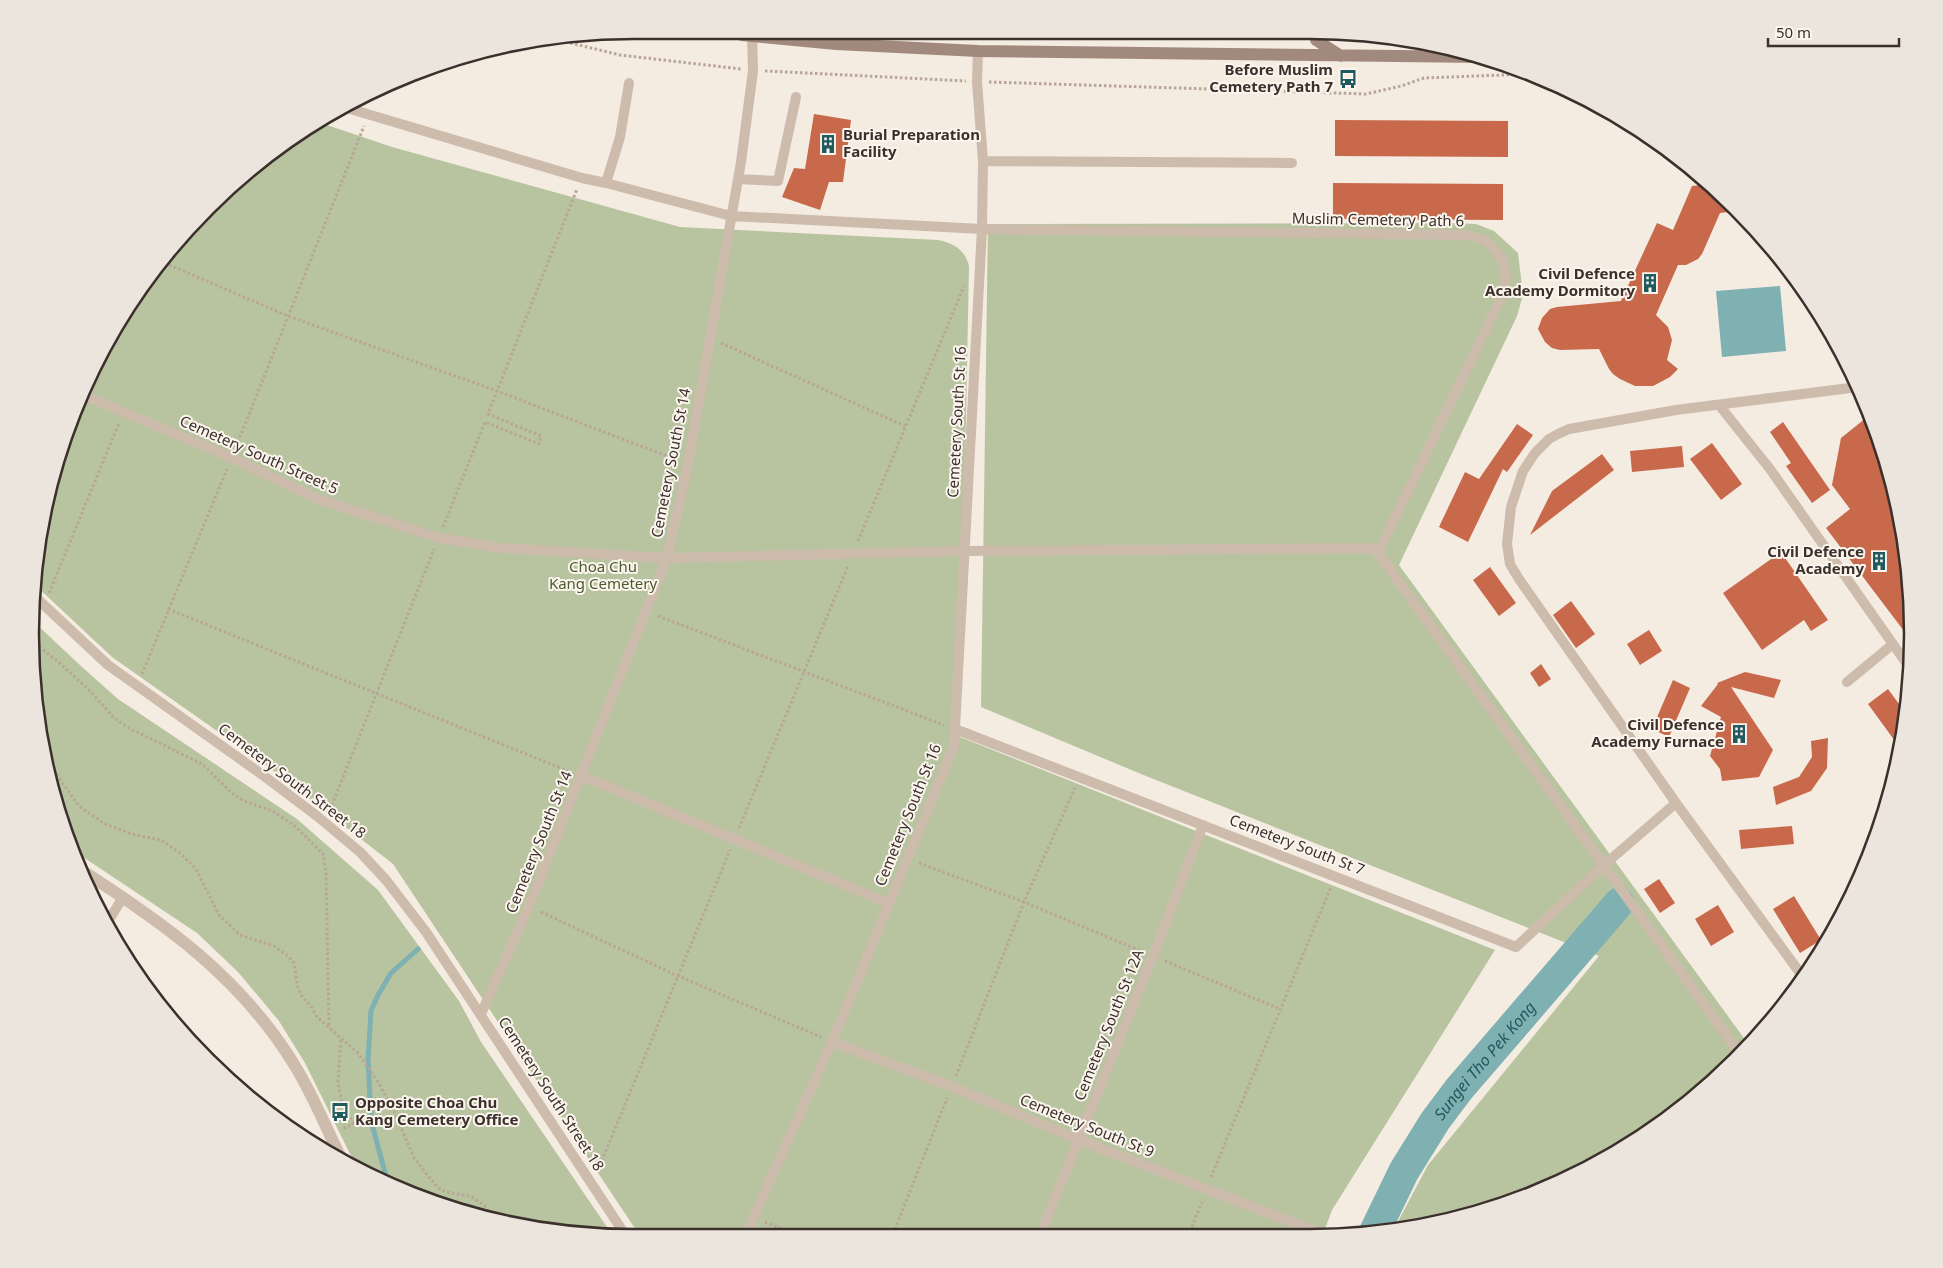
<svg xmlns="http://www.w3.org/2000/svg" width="1943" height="1268" font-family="'Noto Sans',sans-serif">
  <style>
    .green { fill: #b8c4a0 }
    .water { fill: #7fb0b2 }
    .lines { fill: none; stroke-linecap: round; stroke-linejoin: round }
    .stream { stroke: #7fb0b2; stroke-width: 5 }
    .river { stroke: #7fb0b2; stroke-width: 31 }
    .building { fill: #c8694b }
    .path { stroke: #b9a596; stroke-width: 3; stroke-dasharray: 2.5 2.5; stroke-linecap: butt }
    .service { stroke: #cdbbac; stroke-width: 10 }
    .tertiary { stroke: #cdbbac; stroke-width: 12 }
    .secondary { stroke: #a18a7d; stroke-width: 12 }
    .labels { text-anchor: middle; stroke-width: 4; stroke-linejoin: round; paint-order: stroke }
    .poi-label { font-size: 15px; font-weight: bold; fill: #3b302b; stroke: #fbf5ee; text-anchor: end }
    .street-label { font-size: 15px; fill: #3b302b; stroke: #fbf5ee }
    .park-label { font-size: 15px; fill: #4a5a2e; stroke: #fbf5ee }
    .water-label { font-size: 16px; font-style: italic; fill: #1f5a5e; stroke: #fbf5ee }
    .rim { fill: none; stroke: #3b302b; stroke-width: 2.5 }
  </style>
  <rect width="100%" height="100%" fill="#f4ebe1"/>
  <path class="green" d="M318 122 392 147 680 227 938 240C954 243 965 250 969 266L964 517 950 733 1495 950 1332 1210 1322 1237 638 1233 393 864 271 769 112 657 33 583 51 478 76 403 155 266 207 207 298 132Z
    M1453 223 1476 224 1494 231 1518 253 1523 295 1517 316 1399 565 1749 1045 1676 1113 1576 1176 1465 1217 1394 1229 1428 1165 1599 956 1141 774 981 707 988 224Z
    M33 621 82 667 118 699 297 819 378 890 459 1001 481 1042 611 1233H555L440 1206 367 1176 358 1170 305 1063 279 1021 238 972 197 933 71 849 42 752Z"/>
  <path class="water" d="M1780 286 1786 351 1722 357 1716 291Z"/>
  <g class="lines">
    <path class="stream" d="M388 1184 372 1124 370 1098 368 1060 371 1011 378 995 391 973 418 949"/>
    <path class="river" id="s1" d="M1374 1233 1404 1171 1435 1121 1459 1089 1619 903"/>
  </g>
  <path class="building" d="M814 114 851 120 843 182H829L820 210 782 197 794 168 805 169Z
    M1335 120 1508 121V157L1335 156Z
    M1333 183 1503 184V220L1333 219Z
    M1711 184 1737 211 1720 213 1702 254 1698 259 1686 265H1678L1656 315 1668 327 1672 340 1667 360 1678 369 1670 377 1653 386H1635L1620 379 1613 374 1609 369 1599 349 1560 350 1552 348 1545 342 1538 329 1542 318 1550 309 1557 307 1621 301 1657 223 1673 230 1692 186Z
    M1866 418 1873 427 1892 478 1912 595 1910 639 1826 528 1850 509 1832 485 1841 438Z
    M1783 422 1830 490 1812 503 1786 466 1791 463 1770 432Z
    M1517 424 1533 435 1507 472 1503 469 1468 542 1439 527 1465 472 1479 479Z
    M1712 443 1742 484 1721 500 1690 459Z
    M1682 446 1684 467 1632 472 1630 451Z
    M1602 454 1614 470 1530 535 1552 491Z
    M1781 552 1828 620 1811 631 1804 620 1762 650 1723 593Z
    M1490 567 1516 603 1499 616 1473 580Z
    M1571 601 1595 634 1576 648 1553 615Z
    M1649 630 1662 651 1640 665 1627 644Z
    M1541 664 1551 679 1539 687 1530 673Z
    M1745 672 1781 680 1774 698 1731 687 1773 750 1759 777 1722 781 1720 769 1710 756 1721 717 1701 706 1718 684 1717 683Z
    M1673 680 1690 688 1669 737 1652 729Z
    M1888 689 1907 715 1900 748 1868 704Z
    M1828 738 1827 768 1811 791 1776 805 1773 787 1799 777 1812 757 1811 741Z
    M1792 826 1794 844 1741 849 1739 830Z
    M1659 879 1675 903 1660 913 1644 889Z
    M1794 896 1821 940 1800 953 1773 909Z
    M1718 905 1734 932 1711 946 1695 919Z"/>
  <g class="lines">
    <path class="path" d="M546 37 620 55 741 69
      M765 71 966 81
      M989 82 1366 94 1401 86 1424 78 1529 74
      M160 261 288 316 497 391 677 460
      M721 343 905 426
      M236 447 364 126
      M443 527 485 422 539 444 541 436 488 414 577 189
      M858 541 964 286
      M49 593 119 423
      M168 609 568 771
      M658 616 944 725
      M35 644 55 659 91 692 114 718 127 727 202 764 234 795 246 802 273 811 296 827 323 854 326 873 329 1028
      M142 674 227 469
      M42 754 79 806 105 824 132 834 161 840 180 853 196 869 219 915 240 935 274 946 289 957 294 963 298 988 303 998 311 1006 317 1017 358 1053 377 1080 394 1111 414 1158 437 1187 445 1192 470 1196 486 1207 492 1218
      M330 810 434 549
      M739 828 848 566
      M919 863 1024 902 1141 951
      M541 912 678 976 821 1037
      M1165 961 1280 1009
      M341 1040 338 1083 342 1103 353 1124 342 1129
      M956 1076 1024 902 1075 788
      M598 1170 730 850
      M1211 1177 1331 887
      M765 1222 794 1234
      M893 1234 947 1098
      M1188 1236 1202 1202"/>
    <path class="service" d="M347 108 582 178 606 183 731 216 982 229 1467 235 1484 240 1495 249 1503 262 1506 279 1502 296 1378 553
      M983 161 1292 163
      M738 179 778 181 796 97
      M606 183 620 137 629 83
      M81 394 219 452 318 499 439 538 501 548 667 558 966 551 1371 548 1378 553 1740 1054
      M1719 405 1770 469 1909 667
      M31 593 108 665 264 776 317 816 360 852 386 880 426 932 624 1233
      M1847 682 1893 644
      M955 729 1516 947 1604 865 1676 803
      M582 776 888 903
      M106 925 123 897
      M1803 977 1676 803 1519 579 1510 564 1507 544 1511 507 1523 471 1535 453 1549 439 1558 434 1569 429 1676 410 1858 387
      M481 1014 529 906 667 558 688 464 741 162 753 71 752 36
      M832 1042 951 1086 1079 1140 1331 1237
      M746 1234 832 1042 954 746 982 229 983 161 977 82 978 51
      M1040 1235 1153 956 1203 825"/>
    <path class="tertiary" d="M78 868C164 923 241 977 295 1066 313 1095 326 1128 341 1158"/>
    <path class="secondary" d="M742 35 836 44 978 51 1481 57
      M1316 35V40L1341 56"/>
  </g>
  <defs>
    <g id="bus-bare" transform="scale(1.5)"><path d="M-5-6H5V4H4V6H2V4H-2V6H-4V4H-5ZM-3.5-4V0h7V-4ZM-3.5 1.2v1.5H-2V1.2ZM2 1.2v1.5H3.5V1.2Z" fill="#1f5a5e" stroke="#fbf5ee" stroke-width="2.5" paint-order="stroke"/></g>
    <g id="building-bare" transform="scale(1.5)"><path d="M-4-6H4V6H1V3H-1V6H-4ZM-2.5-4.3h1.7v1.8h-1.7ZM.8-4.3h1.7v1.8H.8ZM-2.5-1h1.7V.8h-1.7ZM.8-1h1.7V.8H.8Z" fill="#1f5a5e" stroke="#fbf5ee" stroke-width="2.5" paint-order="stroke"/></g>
  </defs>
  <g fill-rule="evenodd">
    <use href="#bus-bare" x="1348" y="79"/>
    <use href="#building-bare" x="828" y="144"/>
    <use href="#building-bare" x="1650" y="283"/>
    <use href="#building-bare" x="1879" y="561"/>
    <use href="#building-bare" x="1739" y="734"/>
    <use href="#bus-bare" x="340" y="1112"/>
  </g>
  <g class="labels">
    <g class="poi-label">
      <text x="1333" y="75">Before Muslim<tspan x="1333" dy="17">Cemetery Path 7</tspan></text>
      <text x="843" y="140" text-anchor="start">Burial Preparation<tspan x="843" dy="17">Facility</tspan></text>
      <text x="1635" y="279">Civil Defence<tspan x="1635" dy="17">Academy Dormitory</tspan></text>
      <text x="1864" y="557">Civil Defence<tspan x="1864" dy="17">Academy</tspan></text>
      <text x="1724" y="730">Civil Defence<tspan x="1724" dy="17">Academy Furnace</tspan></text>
      <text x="355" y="1108" text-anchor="start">Opposite Choa Chu<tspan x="355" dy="17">Kang Cemetery Office</tspan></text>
    </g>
    <g class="street-label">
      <text transform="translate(1378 220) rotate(1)" y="5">Muslim Cemetery Path 6</text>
      <text transform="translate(957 422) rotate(-87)" y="5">Cemetery South St 16</text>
      <text transform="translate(259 455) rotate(24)" y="5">Cemetery South Street 5</text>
      <text transform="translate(671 463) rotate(-79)" y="5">Cemetery South St 14</text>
      <text transform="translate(292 781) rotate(37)" y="5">Cemetery South Street 18</text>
      <text transform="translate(908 815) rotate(-68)" y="5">Cemetery South St 16</text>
      <text transform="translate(539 842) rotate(-68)" y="5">Cemetery South St 14</text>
      <text transform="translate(1297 845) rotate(21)" y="5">Cemetery South St 7</text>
      <text transform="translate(1109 1025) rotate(-68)" y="5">Cemetery South St 12A</text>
      <text transform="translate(551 1094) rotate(57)" y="5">Cemetery South Street 18</text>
      <text transform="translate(1087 1126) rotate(22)" y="5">Cemetery South St 9</text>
    </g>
    <g class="park-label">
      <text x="603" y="572">Choa Chu<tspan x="603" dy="17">Kang Cemetery</tspan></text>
    </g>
    <g class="water-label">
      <text dy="6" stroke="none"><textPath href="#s1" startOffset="206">Sungei Tho Pek Kong</textPath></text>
    </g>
  </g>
  <path d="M0 0H1943V1268H0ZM634 39H1309A595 595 0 0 1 1904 634V634A595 595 0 0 1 1309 1229H634A595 595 0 0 1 39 634V634A595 595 0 0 1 634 39Z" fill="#ece5de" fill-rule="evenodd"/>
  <path class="rim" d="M634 39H1309A595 595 0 0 1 1904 634V634A595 595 0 0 1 1309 1229H634A595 595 0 0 1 39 634V634A595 595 0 0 1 634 39Z"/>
  <path d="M1768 38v8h131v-8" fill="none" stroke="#3b302b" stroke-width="2.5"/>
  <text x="1776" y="38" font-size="15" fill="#3b302b" stroke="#fbf5ee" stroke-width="4" paint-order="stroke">50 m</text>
</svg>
